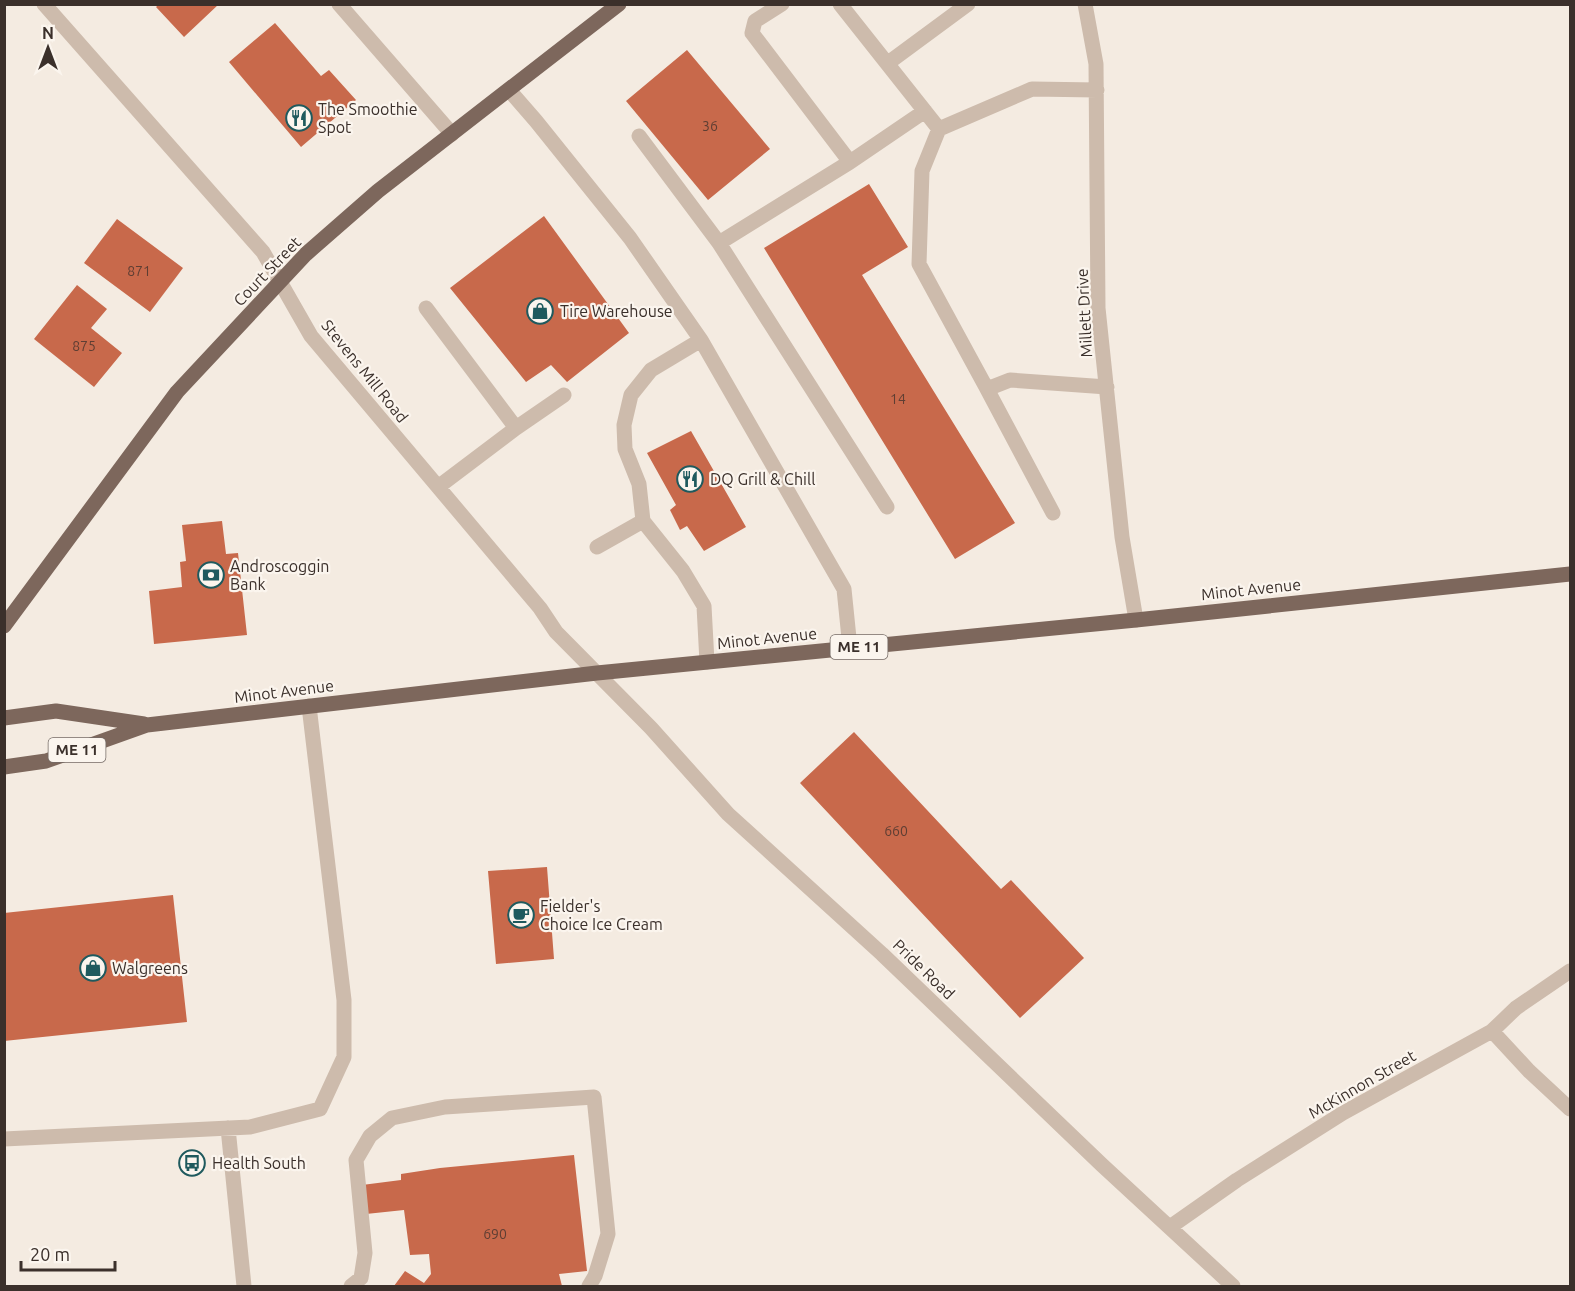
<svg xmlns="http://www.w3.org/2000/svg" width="1575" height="1291" font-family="Ubuntu,sans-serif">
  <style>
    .building { fill: #c8694b }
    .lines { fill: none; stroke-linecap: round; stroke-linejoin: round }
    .minor { stroke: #cdbbac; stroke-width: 15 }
    .major { stroke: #7d675c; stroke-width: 15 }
    .labels { text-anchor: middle; stroke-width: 4.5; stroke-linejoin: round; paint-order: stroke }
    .number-label { font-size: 14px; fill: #5e3e33 }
    .shield { fill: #fbf5ee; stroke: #756b66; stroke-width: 1.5 }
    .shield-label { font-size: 15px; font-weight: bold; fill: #3b302b }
    .poi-label { font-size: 16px; fill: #3b302b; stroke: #fbf5ee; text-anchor: start }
    .street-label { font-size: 16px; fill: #3b302b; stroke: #fbf5ee }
  </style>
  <rect width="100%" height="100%" fill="#f4ebe1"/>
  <path class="building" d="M159 4H219L184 37 156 7Z
    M275 23 321 76 329 70 356 100 301 147 229 62Z
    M687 50 770 149 708 200 626 101Z
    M869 184 908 247 862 275 1015 523 955 559 764 248Z
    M544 216 629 333 567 382 551 365 526 382 450 288Z
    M117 219 183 268 150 312 84 263Z
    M77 285 107 309 91 328 122 353 94 387 34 339Z
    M691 431 746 527 704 551 687 526 680 530 670 510 676 505 647 453Z
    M222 521 226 554 238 553 247 635 154 644 149 591 182 587 180 562 186 561 182 525Z
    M854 732 1001 889 1011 880 1084 958 1020 1018 800 783Z
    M547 867 554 959 496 964 488 871Z
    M173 895 187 1022 4 1041V913Z
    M574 1155 587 1271 559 1274 562 1286H394L405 1271 424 1283 431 1274 429 1254 410 1255 404 1210 366 1214 362 1185 401 1180V1174L440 1168Z"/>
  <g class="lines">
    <path class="minor" d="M44 4 263 252 311 336 540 608 556 632 651 728 728 814 882 954 1102 1165 1233 1286
      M339 4 452 134
      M840 4 939 129
      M1085 4 1096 64 1098 308 1122 537 1136 620
      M888 63 968 4
      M509 90 536 121 630 238 701 340 844 589 850 648
      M1097 90 1032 89 939 129 922 171 919 264 987 389 1010 380 1107 387
      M639 136 719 243 850 162 752 33 755 21 782 4
      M850 162 925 111
      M719 243 887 507
      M426 308 516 428 438 487
      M701 340 651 370 631 395 624 425 625 449 639 484 643 521 683 571 704 606 707 662
      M987 389 1053 513
      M516 428 564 395
      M597 547 643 521
      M1492 1031 1529 1071 1570 1109
      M228 1128 244 1286
      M4 1139 250 1127 320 1109 344 1057V1000L309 706
      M1170 1227 1237 1180 1343 1113 1492 1031 1516 1008 1570 971
      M351 1286 361 1278 365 1253 356 1160 370 1136 392 1118 445 1107 594 1097 608 1234 595 1276 589 1286"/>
    <path class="major" d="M4 626 177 392 306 254 378 191 619 4
      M4 718 56 711 144 724
      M4 767 46 761 147 725 597 673 1136 620 1570 574"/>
  </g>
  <defs>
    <g id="restaurant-ring" transform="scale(1.35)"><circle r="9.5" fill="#fbf5ee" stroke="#1f5a5e" stroke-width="1.5"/><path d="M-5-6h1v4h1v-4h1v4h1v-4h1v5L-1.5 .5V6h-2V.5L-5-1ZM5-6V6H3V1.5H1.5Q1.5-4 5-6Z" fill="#1f5a5e"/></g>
    <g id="shop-ring" transform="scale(1.35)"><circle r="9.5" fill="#fbf5ee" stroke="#1f5a5e" stroke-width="1.5"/><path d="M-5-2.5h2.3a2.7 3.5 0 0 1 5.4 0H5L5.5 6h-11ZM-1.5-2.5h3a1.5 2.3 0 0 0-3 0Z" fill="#1f5a5e"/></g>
    <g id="bank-ring" transform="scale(1.35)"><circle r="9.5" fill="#fbf5ee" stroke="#1f5a5e" stroke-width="1.5"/><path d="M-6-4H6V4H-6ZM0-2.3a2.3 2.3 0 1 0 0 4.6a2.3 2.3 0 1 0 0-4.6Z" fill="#1f5a5e"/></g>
    <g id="cafe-ring" transform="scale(1.35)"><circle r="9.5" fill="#fbf5ee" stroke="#1f5a5e" stroke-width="1.5"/><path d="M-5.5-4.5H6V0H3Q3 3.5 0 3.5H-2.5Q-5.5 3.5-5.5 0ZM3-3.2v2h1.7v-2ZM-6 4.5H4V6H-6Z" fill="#1f5a5e"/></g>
    <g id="bus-ring" transform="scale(1.35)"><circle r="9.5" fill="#fbf5ee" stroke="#1f5a5e" stroke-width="1.5"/><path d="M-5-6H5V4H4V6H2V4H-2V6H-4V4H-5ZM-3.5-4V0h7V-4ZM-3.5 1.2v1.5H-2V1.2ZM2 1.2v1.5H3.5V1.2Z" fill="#1f5a5e"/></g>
  </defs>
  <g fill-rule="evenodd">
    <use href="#restaurant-ring" x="299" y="118"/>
    <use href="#shop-ring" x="540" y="311"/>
    <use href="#restaurant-ring" x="690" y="479"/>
    <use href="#bank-ring" x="211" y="575"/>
    <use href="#cafe-ring" x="521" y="915"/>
    <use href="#shop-ring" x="93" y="968"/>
    <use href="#bus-ring" x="192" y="1163"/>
  </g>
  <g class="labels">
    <g class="number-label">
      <text x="710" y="131">36</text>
      <text x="139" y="276">871</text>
      <text x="84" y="351">875</text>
      <text x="898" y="404">14</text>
      <text x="896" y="836">660</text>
      <text x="495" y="1239">690</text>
    </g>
    <g class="shield">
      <rect x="830.5" y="635" width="57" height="24" rx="4.5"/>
      <rect x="48.5" y="738" width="57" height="24" rx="4.5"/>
    </g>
    <g class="shield-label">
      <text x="859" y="652">ME 11</text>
      <text x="77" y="755">ME 11</text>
    </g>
    <g class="poi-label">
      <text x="318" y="115">The Smoothie<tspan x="318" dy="18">Spot</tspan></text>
      <text x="560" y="317">Tire Warehouse</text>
      <text x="710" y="485">DQ Grill &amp; Chill</text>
      <text x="230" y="572">Androscoggin<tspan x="230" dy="18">Bank</tspan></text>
      <text x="540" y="912">Fielder's<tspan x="540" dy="18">Choice Ice Cream</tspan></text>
      <text x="112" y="974">Walgreens</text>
      <text x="212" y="1169">Health South</text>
    </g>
    <g class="street-label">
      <text transform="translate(267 271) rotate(-46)" y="6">Court Street</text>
      <text transform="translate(1084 313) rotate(-93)" y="6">Millett Drive</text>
      <text transform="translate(365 371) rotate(51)" y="6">Stevens Mill Road</text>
      <text transform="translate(1251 589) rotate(-6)" y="6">Minot Avenue</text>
      <text transform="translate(767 638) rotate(-6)" y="6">Minot Avenue</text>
      <text transform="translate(284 691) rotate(-7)" y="6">Minot Avenue</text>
      <text transform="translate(924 969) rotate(44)" y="6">Pride Road</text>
      <text transform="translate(1362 1084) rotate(-30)" y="6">McKinnon Street</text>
    </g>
  </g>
  <rect width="1575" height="1291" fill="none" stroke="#3b302b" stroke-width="12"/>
  <g transform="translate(48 48)" stroke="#fbf5ee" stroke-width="4.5" paint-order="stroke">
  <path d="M0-4.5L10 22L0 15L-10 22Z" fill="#3b302b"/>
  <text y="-9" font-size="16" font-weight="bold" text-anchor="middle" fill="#3b302b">N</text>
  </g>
  <path d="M21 1261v9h94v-9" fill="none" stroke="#3b302b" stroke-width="3"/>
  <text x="30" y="1261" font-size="18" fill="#3b302b" stroke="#fbf5ee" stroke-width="4.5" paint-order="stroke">20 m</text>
</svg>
